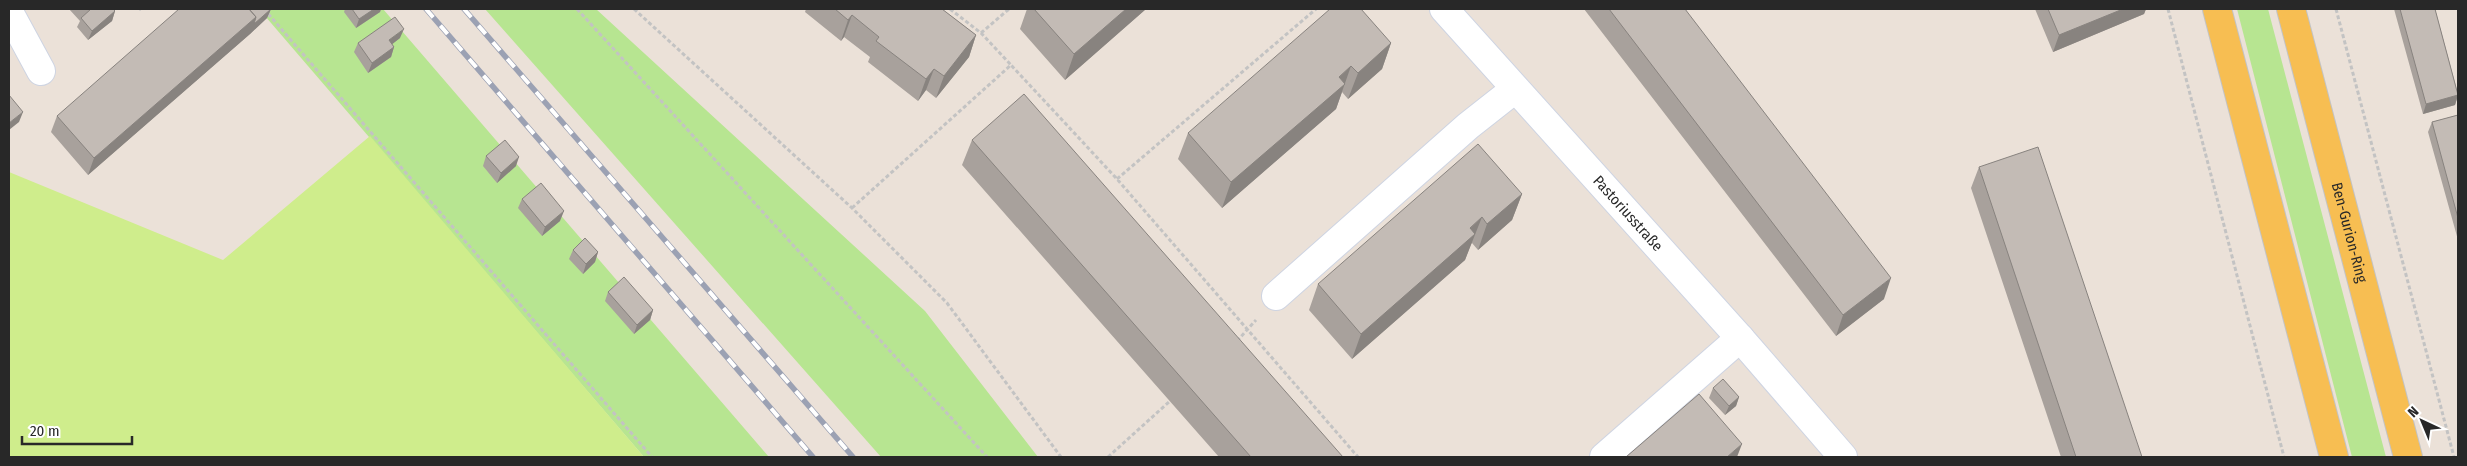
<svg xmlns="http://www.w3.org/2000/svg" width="2467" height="466" font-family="'Fira Sans Condensed',sans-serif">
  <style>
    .green { fill: #b7e591 }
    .pitch { fill: #cfed8c }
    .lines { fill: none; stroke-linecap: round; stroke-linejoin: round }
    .street-casing { stroke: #ced4e2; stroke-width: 30 }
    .primary-casing { stroke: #c3c3c3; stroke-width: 30 }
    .path { stroke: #c3c3c3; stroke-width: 3; stroke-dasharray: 4 2.5; stroke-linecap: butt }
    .street { stroke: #fff; stroke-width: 28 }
    .primary { stroke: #f7be52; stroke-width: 28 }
    .rail-casing { stroke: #9ba1b3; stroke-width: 5.5 }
    .rail { stroke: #fff; stroke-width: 4; stroke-dasharray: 11; stroke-linecap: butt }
    .wall { fill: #a8a19c }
    .shaded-wall { fill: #88837f }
    .building { fill: #c3bbb5; stroke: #88837f }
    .labels { text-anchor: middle; stroke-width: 5; stroke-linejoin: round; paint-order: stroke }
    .street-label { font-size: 15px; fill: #282828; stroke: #fff }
  </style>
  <rect width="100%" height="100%" fill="#ebe1d8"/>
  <path class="green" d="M259 9H383L769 457H644Z
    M485 9H596L925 311 1038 457H881Z
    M2237 9H2268L2386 457H2352Z"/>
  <path class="pitch" d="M370 136 644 457H9V172L223 260Z"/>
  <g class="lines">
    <g class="street-casing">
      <g id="street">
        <path id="s1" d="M1444 9 1740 338 1843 457"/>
        <path d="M9 12 41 71"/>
        <path d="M1276 296 1468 126 1515 89"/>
        <path d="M1604 457 1740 338"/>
      </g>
    </g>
    <g class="primary-casing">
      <g id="primary">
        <path d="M2217 9 2334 457"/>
        <path id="s2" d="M2291 9 2408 457"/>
      </g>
    </g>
    <path class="path" d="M264 9 652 457
      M577 9 987 457
      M634 9 852 208 947 303 1061 457
      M950 9 981 33 1011 65
      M2168 9 2284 457
      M2336 9 2454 457
      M139 10 140 9
      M981 33 1009 9
      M1117 179 1316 9
      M852 208 1011 65 1117 179 1358 457
      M1237 341 1256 320
      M1108 457 1170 401"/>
    <use href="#street" class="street"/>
    <use href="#primary" class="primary"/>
    <g class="rail-casing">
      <path id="rail" d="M426 9 813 457
        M464 9 853 457"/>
    </g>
    <use href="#rail" class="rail"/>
  </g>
  <path class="wall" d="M69 9H113L115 11 112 21 88 40 77 27 80 21Z
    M271 9 267 18 250 34 88 175 51 132 57 116Z
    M345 9H381L380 12 356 28 344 12Z
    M806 9H942L976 35 969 57 936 98 926 90 918 101 868 62 870 57 844 37 841 41 805 12Z
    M1027 9H1146L1065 80 1020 29Z
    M1584 9H1685L1884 299 1836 336Z
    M2035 9H2146L2144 14 2053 52Z
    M2394 9H2435L2458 94V96L2455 105 2423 114Z
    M400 38 392 44 394 47 391 57 368 73 354 52 358 43Z
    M1391 43 1382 69 1348 99 1342 92 1336 109 1222 208 1178 159 1188 133Z
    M2458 115V240L2428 132 2432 122Z
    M972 140 1343 457H1219L962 165Z
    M486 156 516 166 497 183 483 166Z
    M1979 167 2142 457H2061L1971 188Z
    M1522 194 1512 220 1478 250 1472 243 1471 244 1465 260 1352 359 1309 310 1318 284Z
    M522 199 560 221 542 236 518 208Z
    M573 250 598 252 595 262 583 274 569 259Z
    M608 292 653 310 650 320 634 334 605 301Z
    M1713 388 1739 397 1736 406 1725 415 1709 398Z"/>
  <path class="shaded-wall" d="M271 9 267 18 250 34 88 175 94 158 256 17Z
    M374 9H381L380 12 356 28 359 19Z
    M1126 9H1146L1065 80 1074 54Z
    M2123 9H2146L2144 14 2053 52 2059 35Z
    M115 11 112 21 88 40 92 31Z
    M852 15 844 37 841 41 848 20Z
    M404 29 400 38 386 49 389 40Z
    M976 35 969 57 936 98 944 76Z
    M1391 43 1382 69 1348 99 1358 73Z
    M394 47 391 57 368 73 372 63Z
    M1351 66 1336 109 1222 208 1231 182Z
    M934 69 926 90 918 101 926 79Z
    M2458 95 2455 105 2423 114 2426 104Z
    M23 112 19 122 9 130V123Z
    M519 157 516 166 497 183 501 173Z
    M1522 194 1512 220 1478 250 1487 224Z
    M564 211 560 221 542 236 545 227Z
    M1482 217 1465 260 1352 359 1361 334Z
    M598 252 595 262 583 274 586 264Z
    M1891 278 1884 299 1836 336 1843 315Z
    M653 310 650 320 634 334 637 325Z
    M1739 397 1736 406 1725 415 1729 406Z
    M1742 444 1737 457H1727Z"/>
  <path class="building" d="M91 9H113L115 11 92 31 81 18Z
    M179 9H249L256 17 94 158 57 116Z
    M249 9H271L254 24 256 17Z
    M352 9H374L359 19Z
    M835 9H942L976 35 944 76 934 69 926 79 876 41 879 37 852 15 848 20Z
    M1034 9H1126L1074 54Z
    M1330 9H1361L1391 43 1358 73 1351 66 1339 77 1345 84 1231 182 1188 133Z
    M1609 9H1685L1891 278 1843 315Z
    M2048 9H2123L2059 35Z
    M2400 9H2435L2458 95 2426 104Z
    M395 17 404 29 389 40 394 47 372 63 358 43Z
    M1024 94 1343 457H1251L972 140Z
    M9 95 23 112 9 123Z
    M2458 115V218L2432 122Z
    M505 140 519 157 501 173 486 156Z
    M1478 144 1522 194 1487 224 1482 217 1470 228 1475 234 1361 334 1318 284Z
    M2038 147 2142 457H2076L1979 167Z
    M541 183 564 211 545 227 522 199Z
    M585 238 598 252 586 264 573 250Z
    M624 277 653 310 637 325 608 292Z
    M1723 379 1739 397 1729 406 1713 388Z
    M1699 394 1742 444 1727 457H1626Z"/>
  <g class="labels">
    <g class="street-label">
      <text dy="5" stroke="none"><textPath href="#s1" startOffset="275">Pastoriusstraße</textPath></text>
      <text dy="5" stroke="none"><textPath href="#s2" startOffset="231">Ben-Gurion-Ring</textPath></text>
    </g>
  </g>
  <rect width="2467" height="466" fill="none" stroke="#282828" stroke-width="20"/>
  <g transform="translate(2422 421) rotate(316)" stroke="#ffffff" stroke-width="4" paint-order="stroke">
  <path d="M0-4L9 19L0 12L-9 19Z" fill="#282828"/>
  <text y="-8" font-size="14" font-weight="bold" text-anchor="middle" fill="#282828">N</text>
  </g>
  <path d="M22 436v8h110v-8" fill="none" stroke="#282828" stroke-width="2.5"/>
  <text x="30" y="436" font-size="15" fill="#282828" stroke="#ffffff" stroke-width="4" paint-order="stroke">20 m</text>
</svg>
